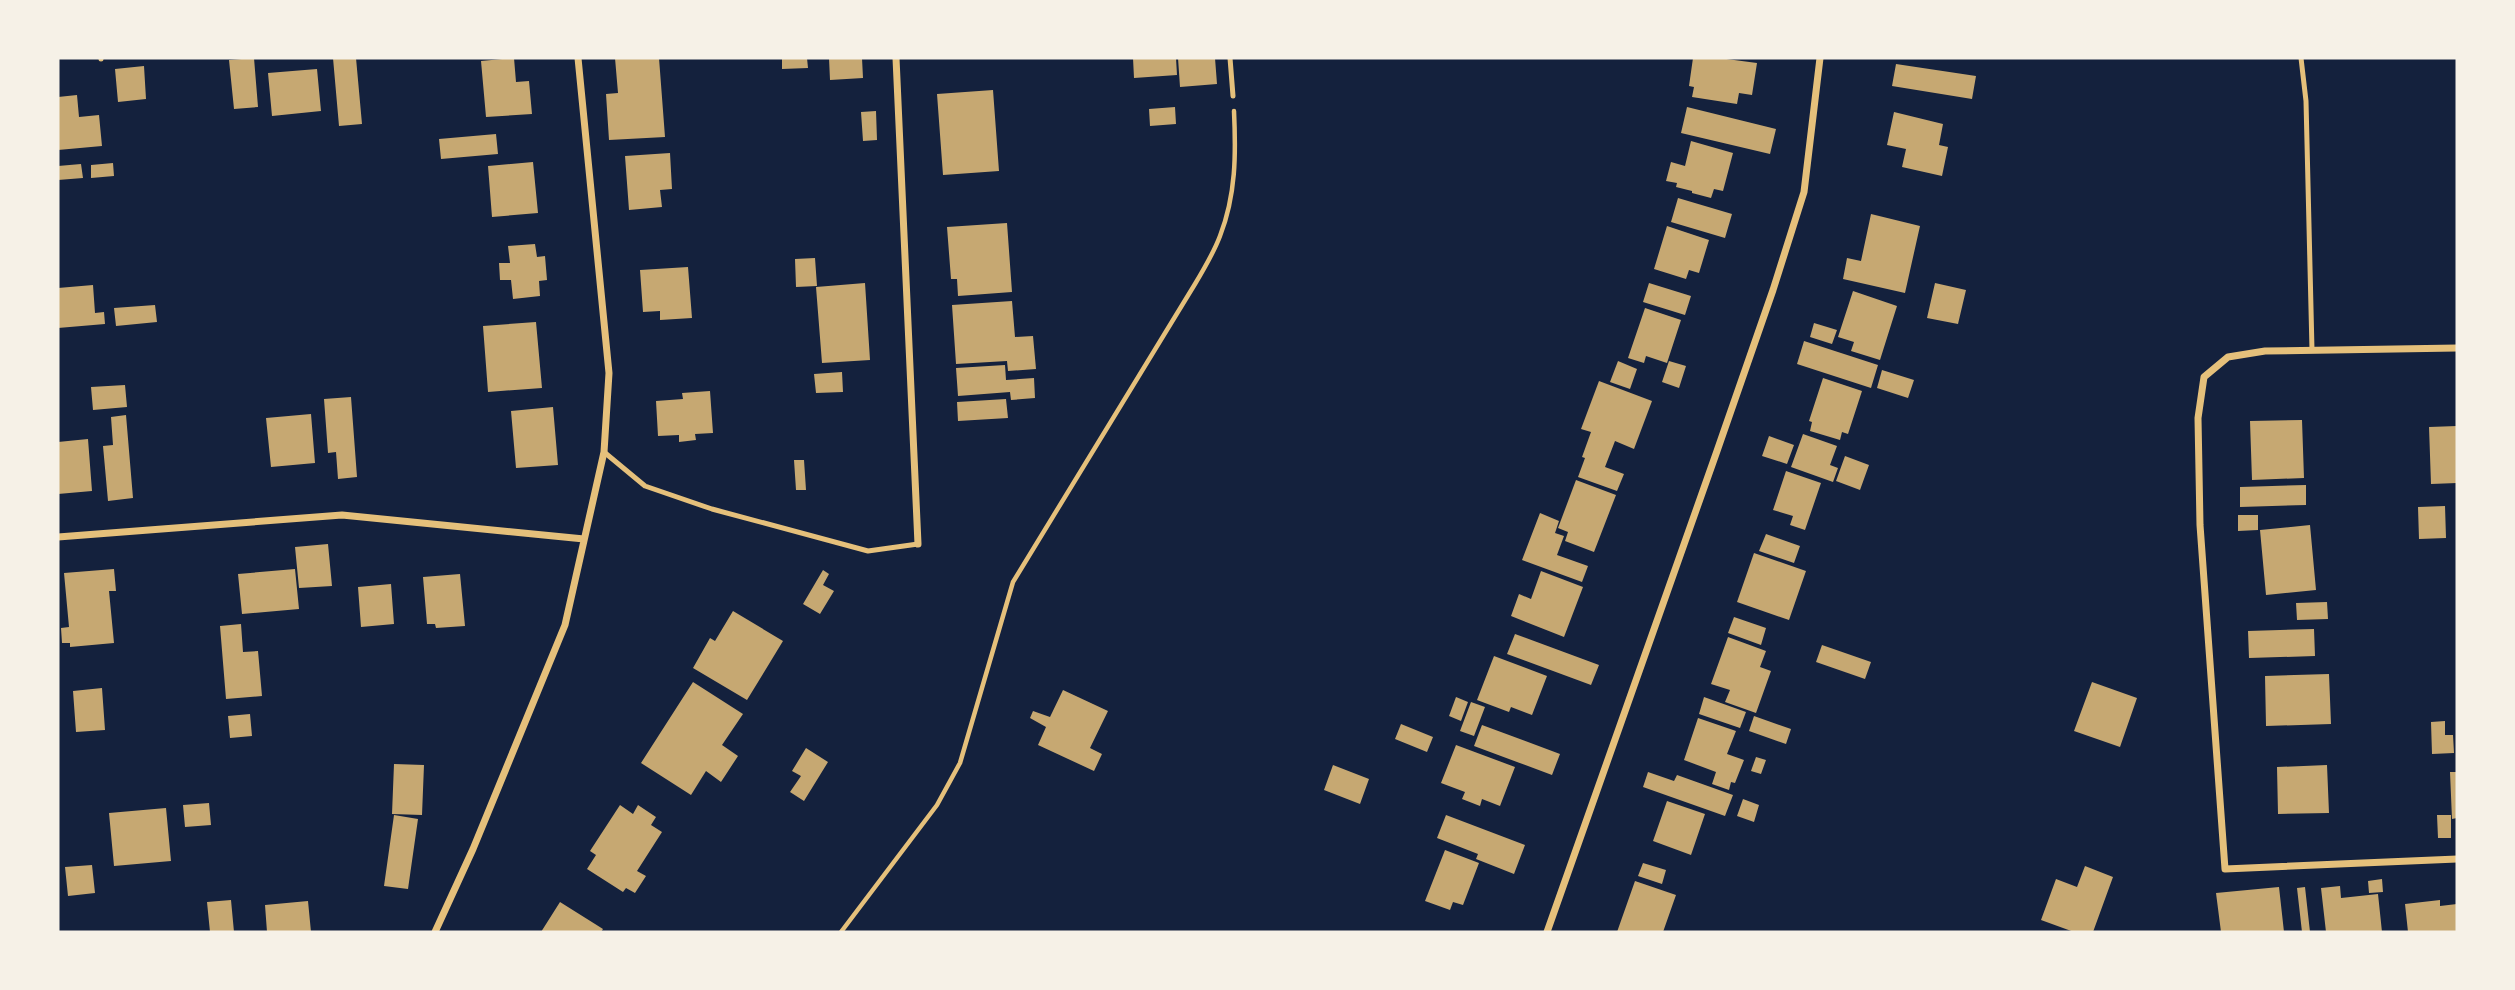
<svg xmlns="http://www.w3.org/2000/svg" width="2515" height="990" font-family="'Nunito Sans',sans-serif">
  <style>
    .building { fill: #c6a872 }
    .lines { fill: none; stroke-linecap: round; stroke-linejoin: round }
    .path { stroke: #e5c07b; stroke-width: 4.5 }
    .service { stroke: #e5c07b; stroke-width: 5 }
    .minor { stroke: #e5c07b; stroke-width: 7 }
  </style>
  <rect width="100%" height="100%" fill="#14213d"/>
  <path class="building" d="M254 58 258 107 234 109 229 60Z
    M333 58H356L362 124 339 126Z
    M514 58 516 82 529 81 532 114 486 117 481 61Z
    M615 58H659L665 137 609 140 606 94 618 93Z
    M782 58H807L808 68 782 69Z
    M829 58H862L863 78 830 80Z
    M1133 58H1176L1177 75 1134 78Z
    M1178 58H1215L1217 84 1180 87Z
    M1693 58H1719L1757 63 1752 95 1739 93 1737 104 1692 97 1694 87 1689 86Z
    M1896 64 1976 76 1972 99 1892 86Z
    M144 66 146 99 118 102 115 69Z
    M317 69 321 111 272 116 268 73Z
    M993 90 999 171 943 175 937 94Z
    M77 95 79 117 99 115 102 146 58 150V97Z
    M1175 107 1176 124 1150 126 1149 109Z
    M1687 107 1776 129 1770 154 1681 133Z
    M876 111 877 140 863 141 861 112Z
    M1894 112 1943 124 1939 145 1948 147 1942 176 1902 167 1906 149 1887 145Z
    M496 134 498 154 441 159 439 139Z
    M1691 141 1733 153 1723 191 1714 189 1711 198 1692 193V191L1676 187 1677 183 1666 181 1671 162 1685 166Z
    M670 153 672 189 660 190 662 207 629 210 625 156Z
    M533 162 538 213 492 217 488 166Z
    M113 163 114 176 91 178V165Z
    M81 164 83 178 58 180V166Z
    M1678 198 1732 214 1725 238 1671 222Z
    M1871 214 1920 226 1905 293 1843 279 1847 258 1861 261Z
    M1007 223 1012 292 958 296 957 279H951L947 227Z
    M1667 226 1709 240 1699 273 1689 270 1686 279 1654 269Z
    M535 244 537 257 545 256 547 280 539 281 540 296 513 299 511 280H500L499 263H510L508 246Z
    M815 258 817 286 796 287 795 259Z
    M688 267 692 318 660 320V311L643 312 640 270Z
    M865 283 870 360 822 363 816 287Z
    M1649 283 1691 296 1685 315 1643 302Z
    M1935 283 1966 290 1958 324 1927 318Z
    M93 285 95 313 104 312 105 324 58 328V288Z
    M1853 291 1897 306 1880 360 1851 351 1854 342 1838 337Z
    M1012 301 1015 337 1033 336 1036 369 1008 371 1007 361 956 364 952 305Z
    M155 305 157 322 116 326 114 308Z
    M1645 308 1681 320 1667 363 1646 356 1644 363 1628 358Z
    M536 322 542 388 488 392 483 326Z
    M1814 323 1837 330 1832 344 1810 337Z
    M1804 341 1878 365 1871 388 1797 364Z
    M1618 361 1637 369 1630 389 1610 382Z
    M1669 361 1686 366 1679 388 1662 382Z
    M1005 365 1006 380 1034 378 1035 398 1011 400 1010 392 958 396 956 368Z
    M1882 370 1914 380 1908 398 1877 388Z
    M842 372 843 392 816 393 814 374Z
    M1823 378 1862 391 1848 434 1842 432 1840 440 1810 431 1812 422 1809 421Z
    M1599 381 1652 401 1634 449 1615 441 1605 467 1624 474 1617 491 1578 477 1585 458 1582 457 1591 432 1581 429Z
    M125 385 127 407 93 410 91 387Z
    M710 391 713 433 695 434 696 440 679 442V435L658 436 656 401 683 399 682 393Z
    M351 397 357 477 338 479 336 452 328 453 324 399Z
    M1006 399 1008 418 958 421 957 402Z
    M553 407 558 465 516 468 511 411Z
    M311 414 315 463 271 467 266 418Z
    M126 415 133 498 108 501 103 446 113 445 111 417Z
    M2302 420 2304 478 2252 480 2250 421Z
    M2457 426V483L2431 484 2429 427Z
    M1803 434 1837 446 1830 465 1838 468 1833 482 1791 467Z
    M1769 436 1794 445 1787 464 1762 456Z
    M88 439 92 491 58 494V442Z
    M1845 456 1869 465 1860 490 1836 481Z
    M794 460H804L806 490H796Z
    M1786 471 1821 483 1805 530 1790 525 1793 516 1773 510Z
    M1576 480 1616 495 1594 552 1565 541 1568 532 1558 528Z
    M2306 485V505L2240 507V487Z
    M2445 506 2446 538 2419 539 2418 507Z
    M1540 513 1559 521 1555 533 1564 536 1557 555 1588 566 1582 582 1522 560Z
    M2238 515H2258V530L2238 531Z
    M2310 525 2316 590 2266 595 2260 530Z
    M1766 534 1800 546 1794 563 1759 551Z
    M328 544 332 586 299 588 295 547Z
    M1754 553 1806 571 1789 620 1737 602Z
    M114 569 116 591H109L114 643 70 647V643H62L61 628 69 627 64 573Z
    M295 569 299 609 242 614 238 574Z
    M823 570 829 574 823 585 834 591 820 614 803 604Z
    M1541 571 1583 587 1564 637 1511 616 1519 594 1531 599Z
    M460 574 465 626 436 628 435 624H427L423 577Z
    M391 584 394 624 361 627 358 587Z
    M2327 602 2328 619 2297 620 2296 603Z
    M733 611 783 641 747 700 693 668 710 638 715 641Z
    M1734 617 1766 628 1761 645 1728 633Z
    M241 624 243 652 258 651 262 696 226 699 220 626Z
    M2314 629 2315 656 2249 658 2248 631Z
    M1515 634 1599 665 1591 685 1507 654Z
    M1728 637 1766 651 1760 667 1771 671 1756 713 1725 702 1730 690 1711 684Z
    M1822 645 1871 662 1865 679 1816 662Z
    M1494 656 1547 676 1532 715 1511 707 1509 712 1477 700Z
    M2329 674 2331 724 2266 726 2265 676Z
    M693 682 743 714 722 745 738 756 721 782 706 771 691 795 641 763Z
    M2092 682 2137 698 2120 747 2074 731Z
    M102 688 105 730 76 732 73 691Z
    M1063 690 1108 711 1090 748 1102 754 1094 771 1038 745 1046 727 1030 718 1033 711 1050 717Z
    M1456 697 1468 702 1461 721 1449 716Z
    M1704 697 1746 712 1740 728 1699 714Z
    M1471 702 1485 707 1474 736 1460 731Z
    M250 714 252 736 230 738 228 716Z
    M1754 716 1791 729 1786 744 1749 731Z
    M1698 718 1736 731 1727 754 1744 760 1735 783 1731 782 1729 790 1712 784 1716 772 1684 760Z
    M2445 721V735H2453L2454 753 2432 754 2431 722Z
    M1401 724 1433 737 1427 752 1395 739Z
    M1482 725 1560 754 1552 775 1474 746Z
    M1456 745 1515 767 1500 806 1482 799 1480 806 1462 799 1465 792 1441 783Z
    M806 748 828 762 804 801 790 792 801 776 792 771Z
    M1756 757 1766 760 1761 774 1751 771Z
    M394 764 424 765 422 815 392 814Z
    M1333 765 1369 779 1360 804 1324 790Z
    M2327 765 2329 813 2278 814 2277 767Z
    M1648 772 1674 781 1677 775 1733 795 1725 816 1643 787Z
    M2450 772H2457V818L2452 819Z
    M1743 799 1759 805 1754 822 1737 816Z
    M1667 801 1705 814 1691 855 1653 841Z
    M209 803 211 825 185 827 183 805Z
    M620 805 633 814 638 805 656 817 651 825 662 832 637 871 646 876 635 893 626 888 623 892 587 869 596 855 590 851Z
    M166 808 171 861 114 866 109 813Z
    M394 815 418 819 408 889 384 886Z
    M1446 815 1525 845 1514 874 1476 859 1478 854 1437 838Z
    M2437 815H2451V838H2438Z
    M1445 850 1479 863 1463 905 1453 902 1450 910 1425 901Z
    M1643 863 1666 870 1662 884 1638 876Z
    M92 865 95 893 68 896 65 867Z
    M2085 866 2113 877 2093 932H2074L2041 920 2056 879 2077 887Z
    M2382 879 2383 892 2369 893 2368 881Z
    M1635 881 1676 895 1663 932H1617Z
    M2340 886 2341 898 2378 894 2382 932H2326L2321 888Z
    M2279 887 2284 932H2221L2216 893Z
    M2305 887 2310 932H2302L2297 888Z
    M231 900 234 932H210L207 902Z
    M2440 900V906L2457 904V932H2408L2405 904Z
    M308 901 311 932H267L265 905Z
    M560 902 603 929 601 932H541Z"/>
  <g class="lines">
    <path class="path" d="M841 932 937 805 960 763 1013 582 1195 284C1204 269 1214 252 1220 236 1236 195 1236 154 1234 111"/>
    <path class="service" d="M101 58V59
      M1230 58 1233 96
      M2301 58 2306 101 2312 350
      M604 452 645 486 712 509 868 551 918 544"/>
    <path class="minor" d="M896 58 918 544
      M2457 348 2265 351 2228 357 2204 377 2198 418 2200 525 2225 869 2457 859
      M58 537 342 515 584 539
      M435 932 473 849 565 625 604 452 609 373 578 58
      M1547 932 1717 451 1773 290 1804 192 1820 58"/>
  </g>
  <rect width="2515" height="990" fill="none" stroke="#f6f1e7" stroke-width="119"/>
</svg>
